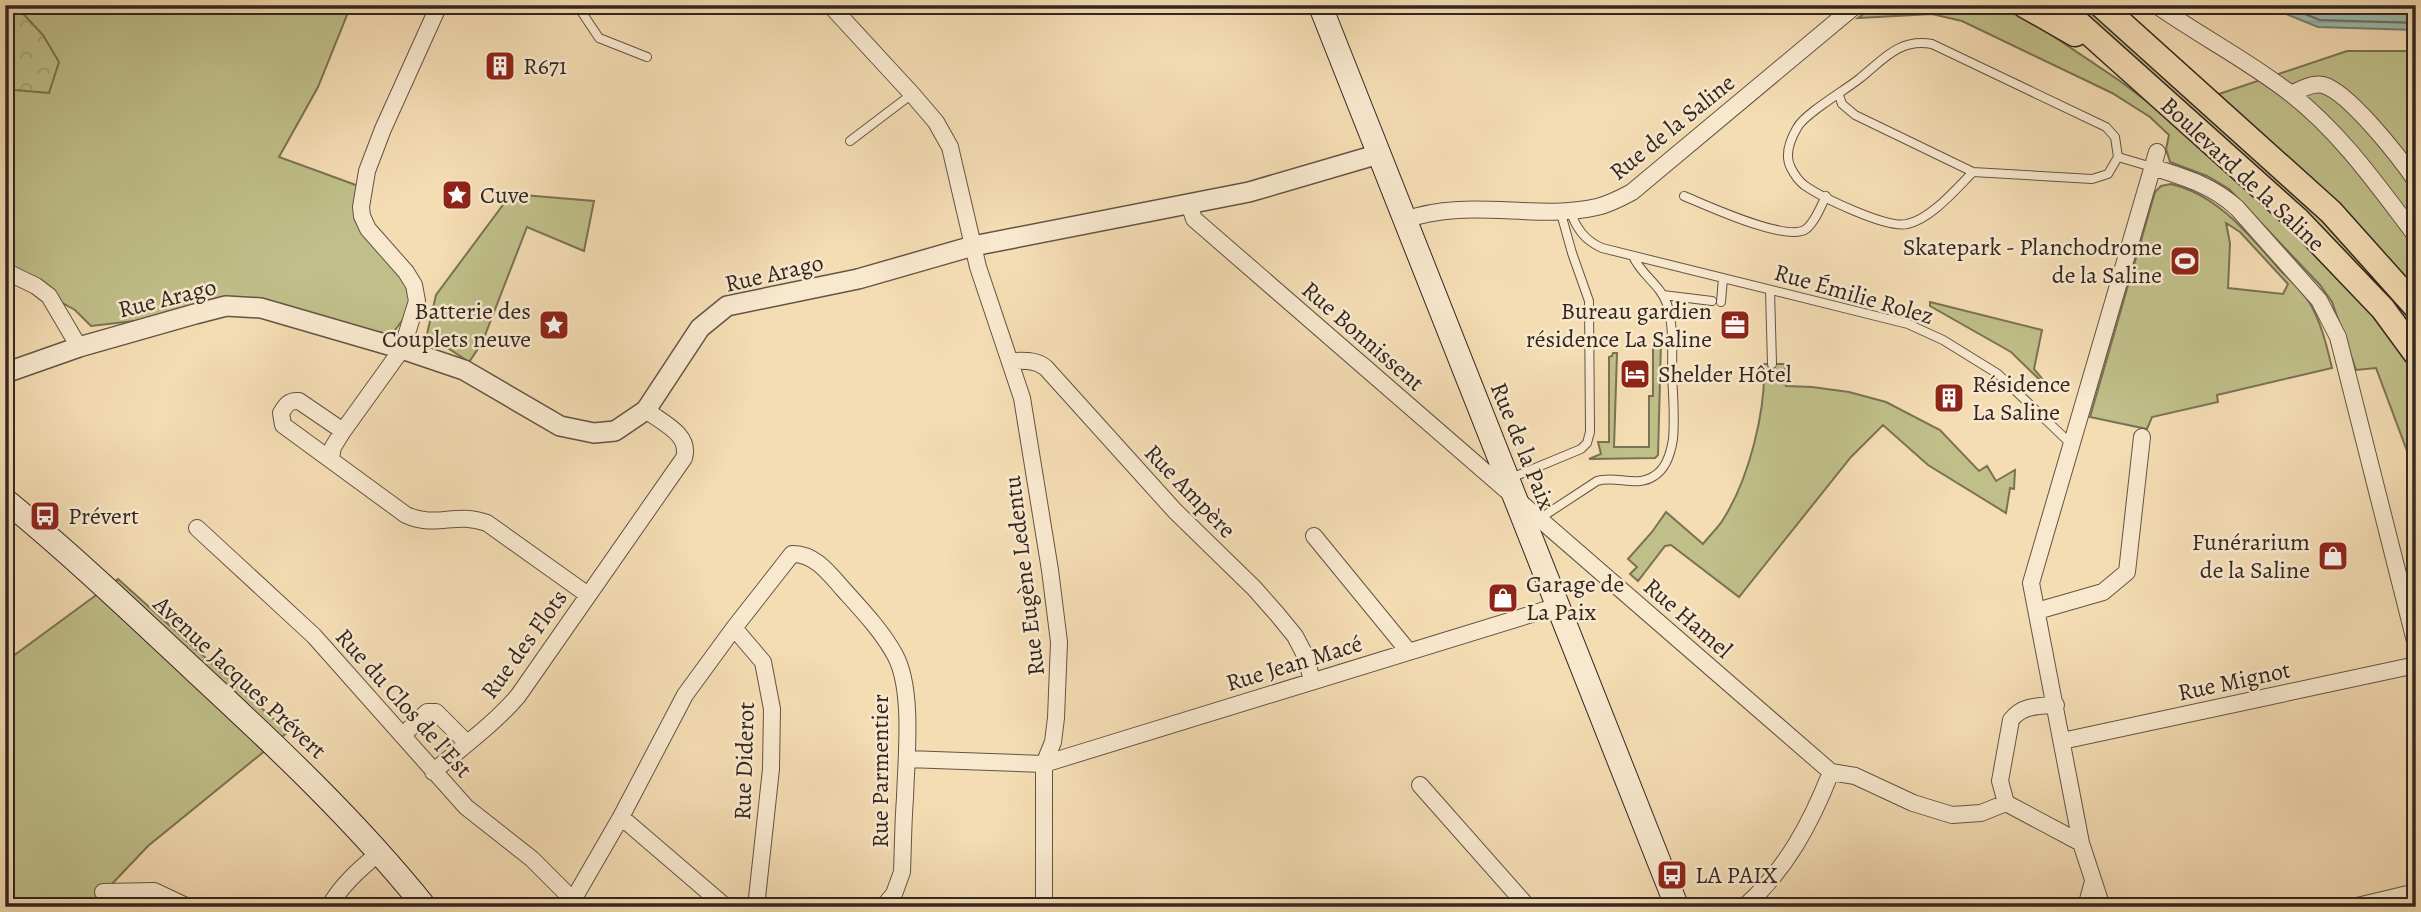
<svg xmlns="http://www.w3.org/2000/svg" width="2421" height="912" font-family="Alegreya,serif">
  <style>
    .green { fill: #c0bf89; stroke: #7a7254; stroke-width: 2; fill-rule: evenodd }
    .forest { fill: url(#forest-crowns); stroke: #7a7254; stroke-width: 2 }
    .water { fill: url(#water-rules); stroke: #728075; stroke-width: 2 }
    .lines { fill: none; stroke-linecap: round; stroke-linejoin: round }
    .shore { stroke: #687167; stroke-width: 2 }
    .service-casing { stroke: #635445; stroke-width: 10 }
    .minor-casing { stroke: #635445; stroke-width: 18 }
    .tertiary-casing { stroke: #635445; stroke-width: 22 }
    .secondary-casing { stroke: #332620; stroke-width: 25 }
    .primary-casing { stroke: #332620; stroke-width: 27 }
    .service { stroke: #f8e8ce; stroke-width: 8 }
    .minor { stroke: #f8e8ce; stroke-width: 16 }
    .tertiary { stroke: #f8e8ce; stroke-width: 19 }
    .secondary { stroke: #f8e8ce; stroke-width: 23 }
    .primary { stroke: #f4dcb3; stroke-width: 24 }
    .labels { text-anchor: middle; stroke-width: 5; stroke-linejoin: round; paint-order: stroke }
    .poi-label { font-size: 24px; fill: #332620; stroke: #f8e8ce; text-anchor: start }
    .street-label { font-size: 24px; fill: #332620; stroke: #f8e8ce }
  </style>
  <defs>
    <pattern id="forest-crowns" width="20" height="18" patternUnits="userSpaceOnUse" patternTransform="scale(1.75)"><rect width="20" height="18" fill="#c0bf89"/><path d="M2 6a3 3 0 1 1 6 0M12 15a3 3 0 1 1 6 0" fill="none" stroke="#a5a476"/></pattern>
    <pattern id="water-rules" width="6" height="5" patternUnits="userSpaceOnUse" patternTransform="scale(1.75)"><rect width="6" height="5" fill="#9cbcae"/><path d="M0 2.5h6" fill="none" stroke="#87a195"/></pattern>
  </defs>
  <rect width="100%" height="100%" fill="#f4dcb3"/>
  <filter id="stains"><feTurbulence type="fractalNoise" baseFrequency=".00286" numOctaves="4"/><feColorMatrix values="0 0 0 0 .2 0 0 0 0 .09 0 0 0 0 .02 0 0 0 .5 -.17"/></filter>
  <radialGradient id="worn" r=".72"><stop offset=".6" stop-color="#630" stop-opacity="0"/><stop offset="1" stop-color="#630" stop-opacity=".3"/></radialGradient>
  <path class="green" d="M5 5H351L318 87 279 157 364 188 361 207 417 301 392 334 329 326 278 312 195 314 91 326 75 310 5 271Z
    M1876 5H2007L2120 81 2162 113 2069 5H2083L2195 102 2347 51H2416V475L2376 368 2356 370 2332 302 2320 285 2229 189 2207 176 2170 162 2166 149 2169 135 2150 117 2112 93 1962 21 1932 14 1858 18Z
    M2171 184C2218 195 2249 235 2280 270 2291 281 2305 293 2312 307 2322 326 2327 347 2332 368L2217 395 2218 402 2152 417 2147 429 2090 417 2155 192 2161 186ZM2226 223 2240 232 2288 284 2283 294 2228 288 2230 243Z
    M511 194 594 201 584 251 527 227 482 343 469 362 427 334 436 295Z
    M1930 302 2042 330 2034 369 2044 381 2043 383 2011 352 1930 306Z
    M1653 343H1661L1658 455 1655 458 1589 459 1601 454 1598 442H1609V357L1612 356 1613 353H1617L1614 447H1649V396H1653Z
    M1764 364H1785L1786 386 1812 387 1849 392 1886 402 1940 430 1979 471 1987 466 1996 481 2015 470 2014 489 2010 488 2006 513 1928 465 1883 425 1851 457 1739 597 1671 545 1665 546 1638 581 1630 574 1637 567 1628 559 1652 532 1666 512 1703 544C1710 535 1719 527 1724 518 1749 478 1766 411 1764 364Z
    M118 579 288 732 148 846 90 907H5V662Z"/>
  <path class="forest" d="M5 5H15L43 35 59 62 49 93 15 90 5 82Z"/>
  <path class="water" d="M2264 5H2416V30L2318 27Z"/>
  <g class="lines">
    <path class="shore" d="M2282 5 2320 20 2416 23
      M2306 5 2322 12 2416 14"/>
    <g class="service-casing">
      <path id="service" d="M577 5 599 38 647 57
        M1839 95 1842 104 1855 115 1973 172
        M850 141 912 94
        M2118 157 2108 174 2092 179 1973 172C1956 189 1931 219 1907 224 1887 229 1821 197 1804 185 1799 181 1794 174 1791 168 1784 155 1790 140 1797 128 1804 114 1844 91 1859 79 1883 60 1899 38 1932 44L2106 127 2115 137 2118 157 2152 167
        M1684 196C1706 205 1787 243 1806 229 1815 222 1821 206 1826 196
        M1570 210C1576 228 1584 240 1602 248L1908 324 1943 340 1998 374 2072 445
        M1770 290 1772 364
        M1663 295 1712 301
        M1721 302 1723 278
        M1511 478 1581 449 1587 443 1590 432 1589 301 1572 253 1560 210
        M1539 519 1597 481C1616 475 1636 488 1654 476 1666 469 1671 452 1673 439 1675 417 1673 395 1672 374 1672 351 1674 326 1667 304 1660 284 1641 275 1633 256"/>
    </g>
    <g class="minor-casing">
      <path id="minor" d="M830 5 912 94 936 122 950 147 978 267 1022 398 1050 570 1059 642 1056 718 1053 742 1044 764V907
        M2156 5C2200 36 2249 61 2291 94 2341 133 2378 186 2416 236
        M2291 94C2301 89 2312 83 2323 85 2349 92 2400 158 2416 181
        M2152 167C2184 177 2212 185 2237 208L2319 300 2338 337 2416 645
        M1189 204 1194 219 1831 772
        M1405 220C1467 197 1535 221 1597 207 1610 204 1621 198 1632 192L1856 5
        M5 271 36 286 49 296 79 347
        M1010 361C1023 361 1036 359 1046 368L1175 511 1254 588 1277 614 1295 636 1306 657 1312 681
        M343 431 299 401C289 400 286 405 281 413L283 425 406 515C437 529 455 511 487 523L588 595
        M331 458 333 447 343 431 402 349 417 301 414 285 406 272 368 229 362 216 361 207 367 171 383 129 439 5
        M197 528 314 636 466 807 532 859 573 900 569 907
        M1314 536 1409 652
        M2037 611 2103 592 2127 572 2142 437
        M734 628 763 662 772 709 771 769 756 907
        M403 735 427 712H436L467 743
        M2062 741 2416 665
        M907 759 1044 764 1558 606
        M433 772C462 747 493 725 518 696L684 458C691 434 662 423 646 410
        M1420 785 1528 907
        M2006 803 2000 781 2011 720C2022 705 2039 706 2056 705
        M103 892 154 891 188 907
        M573 900 621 817
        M329 907C342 884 360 869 380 852
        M726 907 621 817 685 695 734 628 792 554C814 553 829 573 843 589 861 609 882 631 895 655 914 690 906 759 905 798 903 823 903 848 902 872L894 894 883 907
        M1744 907C1786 870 1811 823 1831 772L1855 776 1913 803 1952 815 1981 813 2006 803 2081 843
        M2086 907 2093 881
        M2102 907 2081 843 2031 583 2157 152
        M2353 907 2416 892"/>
    </g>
    <g class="tertiary-casing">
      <path id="tertiary" d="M5 373 79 347 195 314 226 306 261 308 402 349 464 370 560 426 594 433 615 431 646 410 700 328 727 306 858 279 973 246 1249 192 1379 154"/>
    </g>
    <g class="secondary-casing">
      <path id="secondary" d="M1320 5 1677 907
        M5 500C71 554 133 613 195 671 276 746 356 821 425 907"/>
    </g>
    <g class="primary-casing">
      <path id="primary" d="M2024 5 2075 34
        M2058 5 2298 220 2383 309 2416 354
        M2101 5 2331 212 2416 307"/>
    </g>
    <use href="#service" class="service"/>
    <use href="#minor" class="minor"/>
    <use href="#tertiary" class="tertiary"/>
    <use href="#secondary" class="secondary"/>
    <use href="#primary" class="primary"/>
  </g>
  <defs>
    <g id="building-square" transform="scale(1.575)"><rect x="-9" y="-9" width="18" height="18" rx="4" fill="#8f2418" stroke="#f8e8ce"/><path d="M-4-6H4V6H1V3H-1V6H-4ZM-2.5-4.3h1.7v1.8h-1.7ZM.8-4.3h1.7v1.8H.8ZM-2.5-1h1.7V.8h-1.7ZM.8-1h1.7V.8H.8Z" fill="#fff"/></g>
    <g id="sight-square" transform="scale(1.575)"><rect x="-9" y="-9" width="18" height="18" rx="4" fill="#8f2418" stroke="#f8e8ce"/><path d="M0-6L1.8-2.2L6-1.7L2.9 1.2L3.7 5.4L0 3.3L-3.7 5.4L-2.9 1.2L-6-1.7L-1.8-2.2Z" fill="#fff"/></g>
    <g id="stadium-square" transform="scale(1.575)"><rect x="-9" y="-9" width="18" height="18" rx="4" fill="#8f2418" stroke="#f8e8ce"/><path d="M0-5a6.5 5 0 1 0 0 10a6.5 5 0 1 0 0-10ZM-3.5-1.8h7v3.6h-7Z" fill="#fff"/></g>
    <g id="office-square" transform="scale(1.575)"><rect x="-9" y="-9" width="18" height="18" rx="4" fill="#8f2418" stroke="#f8e8ce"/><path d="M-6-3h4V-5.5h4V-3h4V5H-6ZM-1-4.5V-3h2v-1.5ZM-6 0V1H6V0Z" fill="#fff"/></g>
    <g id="hotel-square" transform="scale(1.575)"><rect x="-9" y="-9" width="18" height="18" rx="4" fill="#8f2418" stroke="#f8e8ce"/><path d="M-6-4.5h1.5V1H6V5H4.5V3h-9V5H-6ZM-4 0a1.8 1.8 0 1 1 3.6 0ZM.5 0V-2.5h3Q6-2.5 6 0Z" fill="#fff"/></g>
    <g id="bus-square" transform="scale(1.575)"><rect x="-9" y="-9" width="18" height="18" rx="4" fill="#8f2418" stroke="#f8e8ce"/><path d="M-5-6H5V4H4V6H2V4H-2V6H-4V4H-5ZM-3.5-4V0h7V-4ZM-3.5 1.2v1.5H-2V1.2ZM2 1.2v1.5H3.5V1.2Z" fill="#fff"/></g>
    <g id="shop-square" transform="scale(1.575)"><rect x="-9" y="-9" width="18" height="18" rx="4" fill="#8f2418" stroke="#f8e8ce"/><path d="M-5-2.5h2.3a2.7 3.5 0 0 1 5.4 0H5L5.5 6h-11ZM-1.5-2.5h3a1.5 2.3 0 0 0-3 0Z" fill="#fff"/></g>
  </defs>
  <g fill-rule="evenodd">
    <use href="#building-square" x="500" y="66"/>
    <use href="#sight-square" x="457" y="195"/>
    <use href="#stadium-square" x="2185" y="261"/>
    <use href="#sight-square" x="554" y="325"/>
    <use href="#office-square" x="1735" y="325"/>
    <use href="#hotel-square" x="1635" y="374"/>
    <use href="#building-square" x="1949" y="398"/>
    <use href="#bus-square" x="45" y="516"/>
    <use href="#shop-square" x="2333" y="556"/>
    <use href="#shop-square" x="1503" y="598"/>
    <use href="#bus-square" x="1672" y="875"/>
  </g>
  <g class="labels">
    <g class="poi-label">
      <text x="523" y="74">R671</text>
      <text x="480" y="203">Cuve</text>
      <text x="2162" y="255" text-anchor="end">Skatepark - Planchodrome<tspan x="2162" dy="28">de la Saline</tspan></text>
      <text x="531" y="319" text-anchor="end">Batterie des<tspan x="531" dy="28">Couplets neuve</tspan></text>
      <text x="1712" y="319" text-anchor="end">Bureau gardien<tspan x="1712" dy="28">résidence La Saline</tspan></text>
      <text x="1658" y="382">Shelder Hôtel</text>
      <text x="1972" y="392">Résidence<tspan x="1972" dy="28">La Saline</tspan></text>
      <text x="68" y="524">Prévert</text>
      <text x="2310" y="550" text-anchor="end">Funérarium<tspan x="2310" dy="28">de la Saline</tspan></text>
      <text x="1526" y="592">Garage de<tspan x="1526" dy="28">La Paix</tspan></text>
      <text x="1695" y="883">LA PAIX</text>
    </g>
    <g class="street-label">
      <text transform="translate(1672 127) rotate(-39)" y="8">Rue de la Saline</text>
      <text transform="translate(2243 174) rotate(43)" y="8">Boulevard de la Saline</text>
      <text transform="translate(774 273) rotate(-13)" y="8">Rue Arago</text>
      <text transform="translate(1854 294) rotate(16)" y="8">Rue Émilie Rolez</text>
      <text transform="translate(167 298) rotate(-14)" y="8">Rue Arago</text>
      <text transform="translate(1363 336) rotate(41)" y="8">Rue Bonnissent</text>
      <text transform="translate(1523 446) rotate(68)" y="8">Rue de la Paix</text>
      <text transform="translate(1190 491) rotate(46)" y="8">Rue Ampère</text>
      <text transform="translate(1024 576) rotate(-97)" y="8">Rue Eugène Ledentu</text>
      <text transform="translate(1688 618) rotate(41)" y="8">Rue Hamel</text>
      <text transform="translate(524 644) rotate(-54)" y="8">Rue des Flots</text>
      <text transform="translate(1294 663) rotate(-17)" y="8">Rue Jean Macé</text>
      <text transform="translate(240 677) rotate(43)" y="8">Avenue Jacques Prévert</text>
      <text transform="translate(2234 681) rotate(-12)" y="8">Rue Mignot</text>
      <text transform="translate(404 703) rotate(48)" y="8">Rue du Clos de l'Est</text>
      <text transform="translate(744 761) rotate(-88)" y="8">Rue Diderot</text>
      <text transform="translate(880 771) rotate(-90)" y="8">Rue Parmentier</text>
    </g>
  </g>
  <rect width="2421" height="912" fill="none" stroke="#f4dcb3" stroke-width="28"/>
  <rect x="7" y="7" width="2407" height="898" fill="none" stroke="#332620" stroke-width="3.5"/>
  <rect x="14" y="14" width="2393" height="884" fill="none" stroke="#332620" stroke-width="2"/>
  <rect width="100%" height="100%" filter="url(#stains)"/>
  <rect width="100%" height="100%" fill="url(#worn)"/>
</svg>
